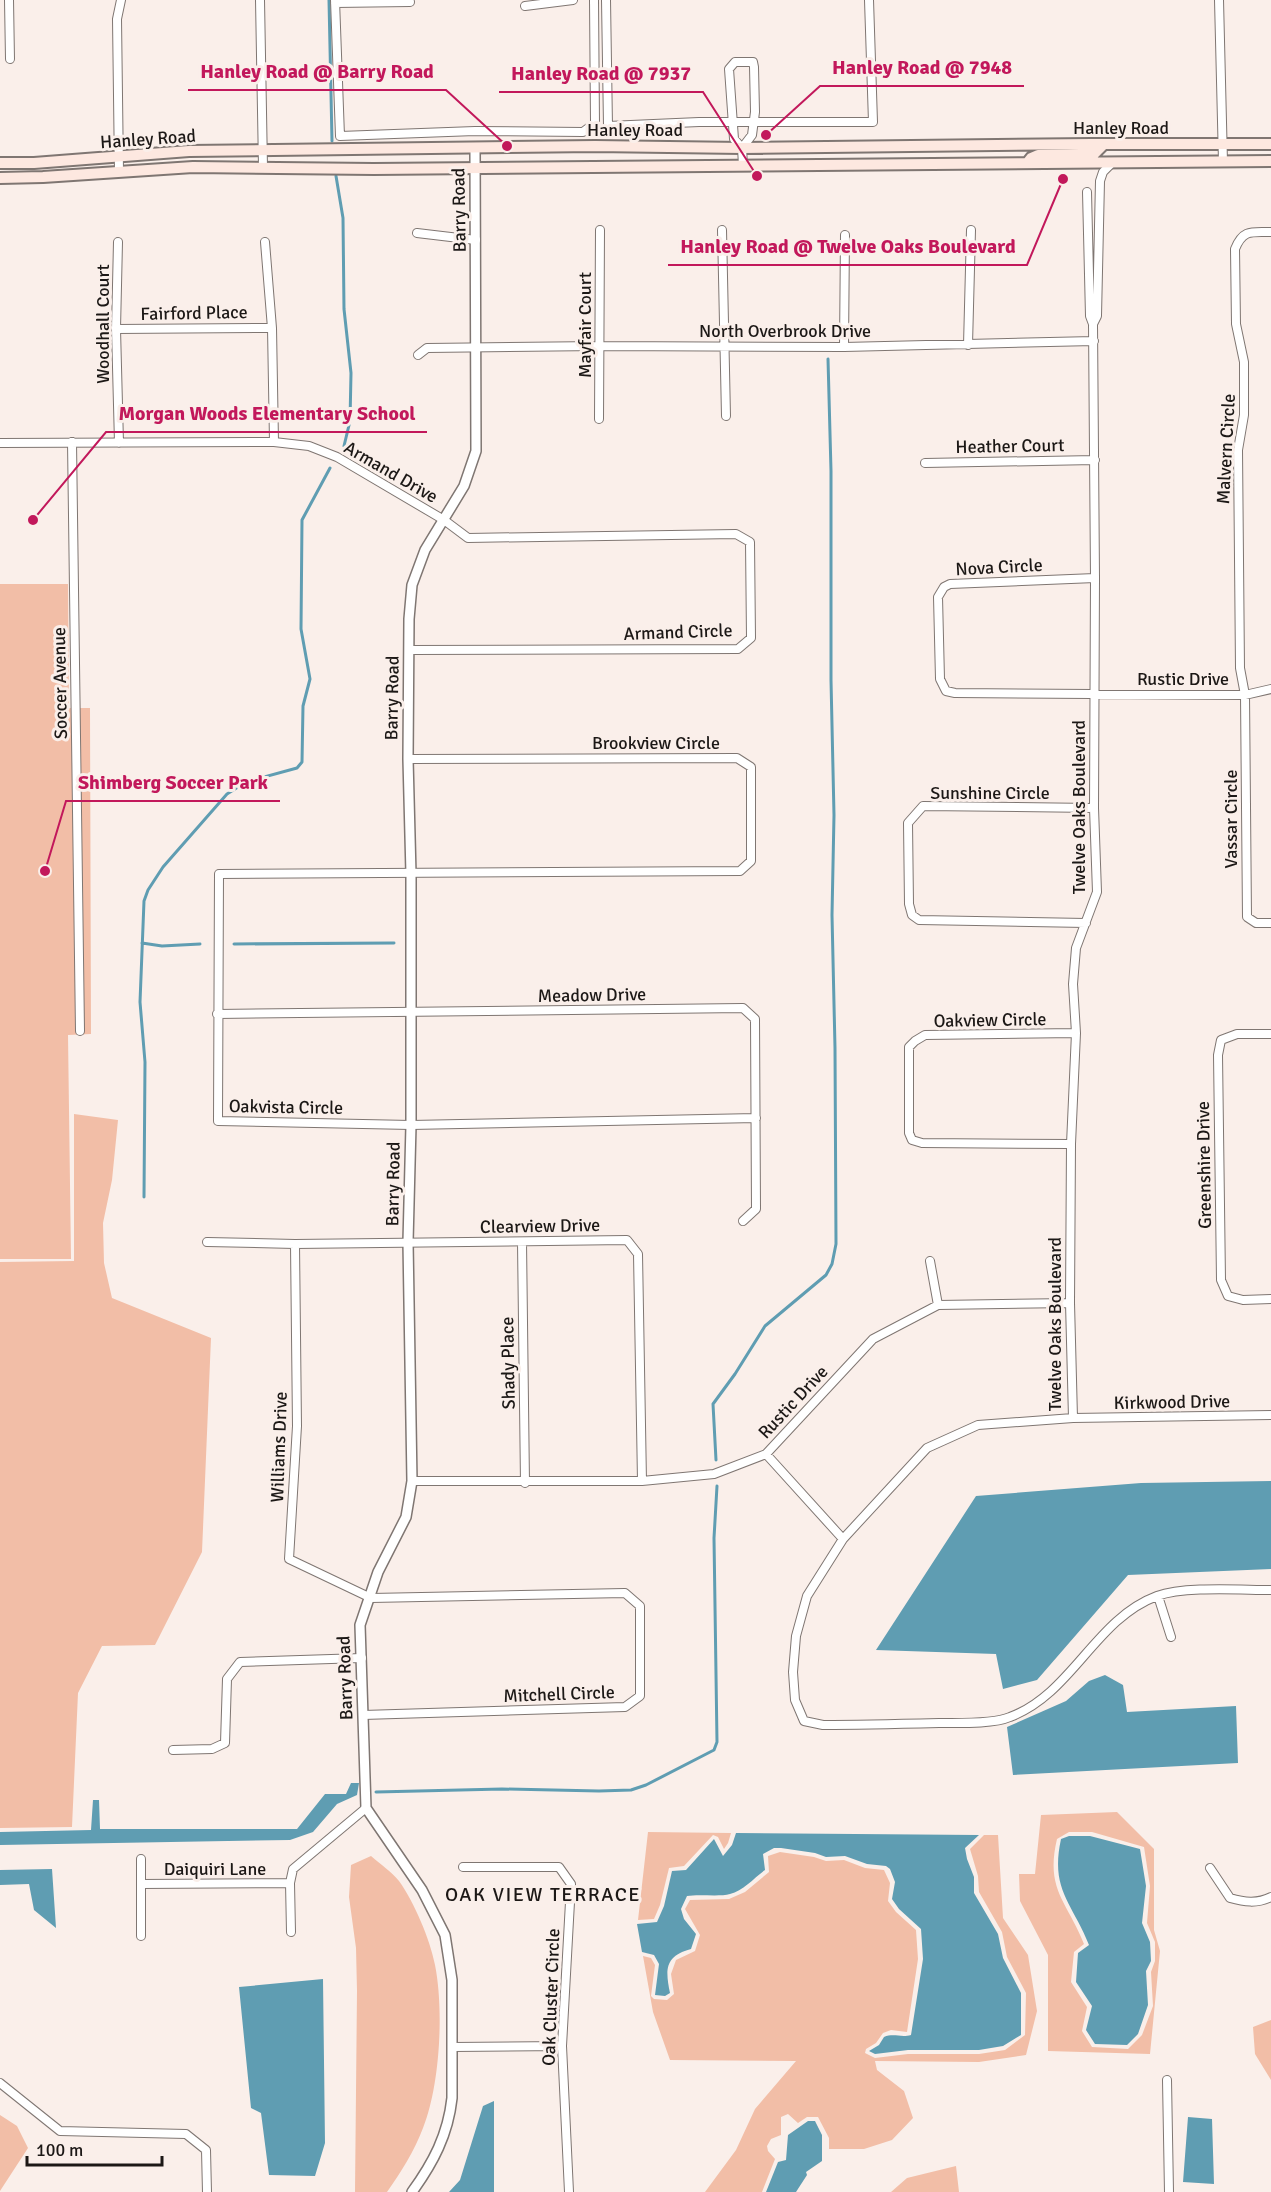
<svg xmlns="http://www.w3.org/2000/svg" width="1271" height="2192" font-family="Signika,sans-serif">
  <style>
    .green { fill: #f2bea7; fill-rule: evenodd }
    .water { fill: #5f9db2 }
    .lines { fill: none; stroke-linecap: round; stroke-linejoin: round }
    .stream { stroke: #5f9db2; stroke-width: 3 }
    .minor-casing { stroke: #7f7672; stroke-width: 10 }
    .tertiary-casing { stroke: #7f7672; stroke-width: 12 }
    .secondary-casing { stroke: #7f7672; stroke-width: 14 }
    .minor { stroke: #fff; stroke-width: 8 }
    .tertiary { stroke: #fff; stroke-width: 9 }
    .secondary { stroke: #fde8e0; stroke-width: 10 }
    .labels { text-anchor: middle; stroke-width: 6; stroke-linejoin: round; paint-order: stroke }
    .street-label { font-size: 18px; fill: #1c1816; stroke: #faefea }
    .neighbourhood-label { font-size: 20px; letter-spacing: 1.5px; fill: #1c1816; stroke: #faefea }
    .leader { fill: none; stroke: #c2185b; stroke-width: 2 }
    .callout-dot { fill: #c2185b; stroke: #faefea; stroke-width: 2 }
    .callout-label { font-size: 20px; text-anchor: middle; font-weight: bold; fill: #c2185b; stroke: #faefea; stroke-width: 6; stroke-linejoin: round; paint-order: stroke }
  </style>
  <rect width="100%" height="100%" fill="#faefea"/>
  <path class="green" d="M0 584H68L69 708H90L91 1034 68 1035 71 1259H0Z
    M74 1114 118 1120 112 1180 103 1223 104 1263 112 1298 211 1338 202 1552 155 1645 102 1646 78 1693 72 1827 0 1828V1262L74 1261Z
    M1117 1812 1154 1849V1930L1160 1951 1150 2054 1048 2051V1955L1020 1901 1019 1874H1035L1041 1815ZM1069 1832H1092L1144 1847 1150 1886 1147 1923 1155 1942V1961L1151 1972 1153 2006 1142 2035 1128 2049 1092 2047 1082 2031 1087 2007 1071 1982 1074 1952 1084 1944C1067 1901 1045 1890 1057 1839Z
    M648 1832 731 1833 728 1843 724 1849 718 1837 713 1835 684 1866 669 1868 660 1905 654 1919 638 1920Z
    M984 1835H998L1003 1918 1028 1955 1037 2011 1026 2055 979 2062 875 2061 877 2070 904 2091 913 2118 892 2140 864 2149H829V2138L818 2117H807L798 2123 788 2114 781 2117V2135L771 2139 767 2146 768 2151 775 2159 762 2192H705L736 2150 755 2109 796 2061 670 2060 653 2012 643 1956 651 1958 655 1965 651 1996 654 1999 667 2000 674 1994 671 1974 676 1960 695 1951 700 1935 685 1909 690 1900 729 1899 745 1892 769 1872 768 1856 780 1852 814 1857 826 1861 844 1860 865 1868 884 1870 890 1883 888 1901 896 1912 916 1930 918 1959 907 2032 891 2030 883 2033 876 2043 866 2049 865 2053 875 2058 908 2054H979L1005 2050 1025 2035 1026 1993 1007 1957 1002 1932 979 1892 978 1876 970 1849Z
    M371 1856C380 1864 392 1872 399 1881 414 1902 430 1939 435 1965 444 2010 440 2086 423 2128 414 2152 401 2172 387 2192H355L357 1991 356 1948 349 1897 351 1865Z
    M1271 2020V2080L1255 2054 1253 2027Z
    M0 2115 17 2126 28 2148 0 2191Z
    M956 2166 959 2192H891L907 2178Z"/>
  <path class="water" d="M1271 1481V1569L1128 1575 1037 1680 1003 1689 996 1654 876 1650 976 1496 1141 1483Z
    M1105 1675 1123 1685 1127 1712 1236 1706 1238 1763 1013 1775 1007 1727 1066 1701 1089 1681Z
    M351 1783H359L357 1795 337 1804 313 1832 290 1840 0 1845V1832L91 1830 93 1800H99L100 1829H297L325 1794H346Z
    M736 1833 979 1835 965 1848 967 1859 974 1877V1893L998 1934 1003 1958 1021 1993V2035L1003 2046 979 2050H908L875 2054 869 2051 879 2045 884 2037C894 2033 901 2038 911 2035L923 1959 921 1929 899 1909 892 1899 895 1882 890 1869 886 1866 867 1864 845 1856 826 1857 815 1853 781 1848H774L763 1854 765 1870C754 1878 743 1891 730 1894 720 1897 699 1894 687 1896L681 1909 684 1919 696 1934 691 1949C665 1956 665 1969 670 1993L665 1996 655 1995 659 1964 654 1955 642 1952 637 1924 657 1922 664 1906 672 1871 686 1870 714 1839 723 1856 732 1845Z
    M1069 1836H1090L1140 1849 1146 1886 1142 1923 1150 1942 1151 1961 1146 1971 1148 2005 1138 2034 1127 2045 1095 2044 1086 2030 1092 2006 1076 1982 1078 1953 1089 1945C1072 1902 1050 1890 1061 1839Z
    M52 1869 56 1928 34 1910 29 1884 0 1885V1870Z
    M323 1979 325 2143 315 2176 269 2175 261 2113 251 2108 239 1987Z
    M494 2101V2192H449L460 2180 483 2106Z
    M1188 2117 1212 2119 1214 2184 1183 2182Z
    M808 2121H815L822 2135V2161L806 2172 807 2175 796 2192H766L778 2162 786 2160 788 2135Z"/>
  <g class="lines">
    <path class="stream" d="M329 0 332 141
      M336 176 343 218 344 309 351 373 350 421 344 446
      M142 943 162 946 200 944
      M234 944 394 943
      M144 1197 145 1062 140 1002 144 901 148 890 163 867 227 794 246 782 297 768 302 762 303 706 310 679 301 629 302 520 330 468
      M716 1460 713 1404 735 1374 765 1326 826 1275 832 1264 836 1244 835 1048 832 915 834 815 831 680V471L828 359
      M376 1792 502 1789 599 1791 631 1790 646 1785 714 1750 717 1742 714 1538 717 1486"/>
    <g class="minor-casing">
      <path id="minor" d="M9 0 10 59
        M260 0 263 167
        M335 0 340 136 475 131 583 132 595 123 594 0
        M606 0 608 126 699 122H873L869 0
        M1219 0 1223 162
        M335 3 410 2
        M525 6 573 0
        M742 148 734 139 729 69 735 62H753L754 67 755 112 752 135 742 148 743 165
        M119 172 117 19 121 0
        M722 230 726 416
        M1271 232C1252 232 1243 229 1235 249L1236 324 1244 362V415L1238 450 1240 668 1245 695 1247 917 1256 923H1271
        M417 233 476 240
        M118 242 116 329 119 443
        M265 242 272 328 274 442
        M1093 324 1097 316 1100 181 1103 172 1112 163
        M116 329 272 328
        M968 345 971 230
        M844 347 845 235
        M418 355 427 348 599 346 844 347 1094 341
        M599 419 600 230
        M72 442 80 1031
        M0 443 274 442 309 446 337 457 444 520 468 538 736 534 750 542 751 638 738 649 409 650
        M925 463 1095 460
        M1095 578 950 584 944 587 938 597 940 679 946 691 955 693 1245 695 1271 689
        M408 759 737 758 751 767V861L740 871 219 874 218 1121 411 1125 756 1118
        M1086 923 919 920 912 915 909 904 908 823 923 806 1094 808
        M217 1014 743 1008 755 1019 756 1209 743 1221
        M1271 1034H1237L1221 1040 1218 1055 1221 1280 1228 1296 1243 1300 1271 1299
        M1071 1144 922 1143 912 1140 909 1133V1047L915 1041 925 1035 1076 1033
        M207 1242 295 1244 627 1240 638 1254 642 1481
        M522 1242 525 1483
        M295 1244 297 1426 289 1559 371 1598 625 1593 640 1606V1696L625 1707 363 1715
        M930 1261 938 1305
        M1271 1415 1073 1418 978 1425 927 1448 843 1539 807 1596 796 1636 793 1672 795 1700 804 1721 823 1725C863 1725 902 1724 942 1723 960 1723 994 1724 1010 1717 1072 1694 1095 1619 1157 1596 1185 1586 1240 1590 1271 1590
        M1073 1418 1070 1303 1071 1144 1076 1033 1073 984 1076 948 1097 892 1094 808 1095 578 1093 324 1090 316 1087 192
        M766 1454 843 1539
        M412 1481H642L714 1474 766 1454 873 1339 938 1305 1070 1303
        M1158 1596 1171 1637
        M173 1750 212 1749 225 1743 227 1679 240 1662 362 1658
        M463 1867H559L571 1884 562 2046 569 2192
        M1210 1868 1230 1898C1244 1902 1257 1904 1271 1897
        M141 1884 290 1883
        M291 1932 290 1883 293 1869 366 1808
        M141 1936V1859
        M453 2047 562 2046
        M1167 2080 1169 2192
        M0 2083 60 2131 186 2134 206 2150 207 2192"/>
    </g>
    <g class="tertiary-casing">
      <path id="tertiary" d="M412 2192C433 2163 448 2135 452 2098V1980L445 1935 422 1890 366 1808 360 1625 378 1572 406 1517 412 1481 408 1242 411 1125V874L408 759 409 619 412 585 425 550 464 486 476 451 475 148"/>
    </g>
    <g class="secondary-casing">
      <path id="secondary" d="M0 163H34L189 151 595 146 742 148 1092 144H1271
        M1027 163 1031 158 1038 155 1094 154 1104 144
        M0 178 43 177 193 167 374 169 1271 161"/>
    </g>
    <use href="#minor" class="minor"/>
    <use href="#tertiary" class="tertiary"/>
    <use href="#secondary" class="secondary"/>
  </g>
  <g class="labels">
    <g class="street-label">
      <text x="1121" y="134">Hanley Road</text>
      <text x="635" y="136">Hanley Road</text>
      <text transform="translate(148 139) rotate(-4)" y="6">Hanley Road</text>
      <text transform="translate(459 210) rotate(-91)" y="6">Barry Road</text>
      <text transform="translate(194 313) rotate(-1)" y="6">Fairford Place</text>
      <text transform="translate(103 324) rotate(-90)" y="6">Woodhall Court</text>
      <text transform="translate(585 325) rotate(-90)" y="6">Mayfair Court</text>
      <text x="785" y="337">North Overbrook Drive</text>
      <text transform="translate(1010 446) rotate(-1)" y="6">Heather Court</text>
      <text transform="translate(1226 449) rotate(-87)" y="6">Malvern Circle</text>
      <text transform="translate(391 472) rotate(30)" y="6">Armand Drive</text>
      <text transform="translate(999 567) rotate(-3)" y="6">Nova Circle</text>
      <text transform="translate(678 632) rotate(-2)" y="6">Armand Circle</text>
      <text x="1183" y="685">Rustic Drive</text>
      <text transform="translate(60 683) rotate(-91)" y="6">Soccer Avenue</text>
      <text transform="translate(392 698) rotate(-89)" y="6">Barry Road</text>
      <text x="656" y="749">Brookview Circle</text>
      <text x="990" y="799">Sunshine Circle</text>
      <text transform="translate(1079 807) rotate(-90)" y="6">Twelve Oaks Boulevard</text>
      <text transform="translate(1231 819) rotate(-90)" y="6">Vassar Circle</text>
      <text transform="translate(592 995) rotate(-1)" y="6">Meadow Drive</text>
      <text transform="translate(990 1020) rotate(-1)" y="6">Oakview Circle</text>
      <text transform="translate(286 1107) rotate(1)" y="6">Oakvista Circle</text>
      <text transform="translate(1204 1165) rotate(-91)" y="6">Greenshire Drive</text>
      <text transform="translate(393 1184) rotate(-89)" y="6">Barry Road</text>
      <text transform="translate(540 1226) rotate(-1)" y="6">Clearview Drive</text>
      <text transform="translate(1055 1324) rotate(-90)" y="6">Twelve Oaks Boulevard</text>
      <text transform="translate(508 1363) rotate(-91)" y="6">Shady Place</text>
      <text transform="translate(793 1402) rotate(-47)" y="6">Rustic Drive</text>
      <text transform="translate(1172 1402) rotate(-1)" y="6">Kirkwood Drive</text>
      <text transform="translate(279 1447) rotate(-88)" y="6">Williams Drive</text>
      <text transform="translate(345 1678) rotate(-92)" y="6">Barry Road</text>
      <text transform="translate(559 1694) rotate(-2)" y="6">Mitchell Circle</text>
      <text x="215" y="1875">Daiquiri Lane</text>
      <text transform="translate(551 1997) rotate(-88)" y="6">Oak Cluster Circle</text>
    </g>
    <g class="neighbourhood-label">
      <text x="543" y="1901">OAK VIEW TERRACE</text>
    </g>
  </g>
  <path class="leader" d="M766 135L820 86H1024M507 146L446 90H188M757 176L703 92H499M1063 179L1027 265H668M33 520L106 432H427M45 871L66 801H280"/>
  <g class="callout-dot">
    <circle cx="766" cy="135" r="6"/>
    <circle cx="507" cy="146" r="6"/>
    <circle cx="757" cy="176" r="6"/>
    <circle cx="1063" cy="179" r="6"/>
    <circle cx="33" cy="520" r="6"/>
    <circle cx="45" cy="871" r="6"/>
  </g>
  <g class="callout-label">
    <text x="922" y="74">Hanley Road @ 7948</text>
    <text x="317" y="78">Hanley Road @ Barry Road</text>
    <text x="601" y="80">Hanley Road @ 7937</text>
    <text x="848" y="253">Hanley Road @ Twelve Oaks Boulevard</text>
    <text x="267" y="420">Morgan Woods Elementary School</text>
    <text x="173" y="789">Shimberg Soccer Park</text>
  </g>
  <path d="M27 2156v9h135v-9" fill="none" stroke="#1c1816" stroke-width="3"/>
  <text x="36" y="2156" font-size="18" fill="#1c1816" stroke="#faefea" stroke-width="4.5" paint-order="stroke">100 m</text>
</svg>
